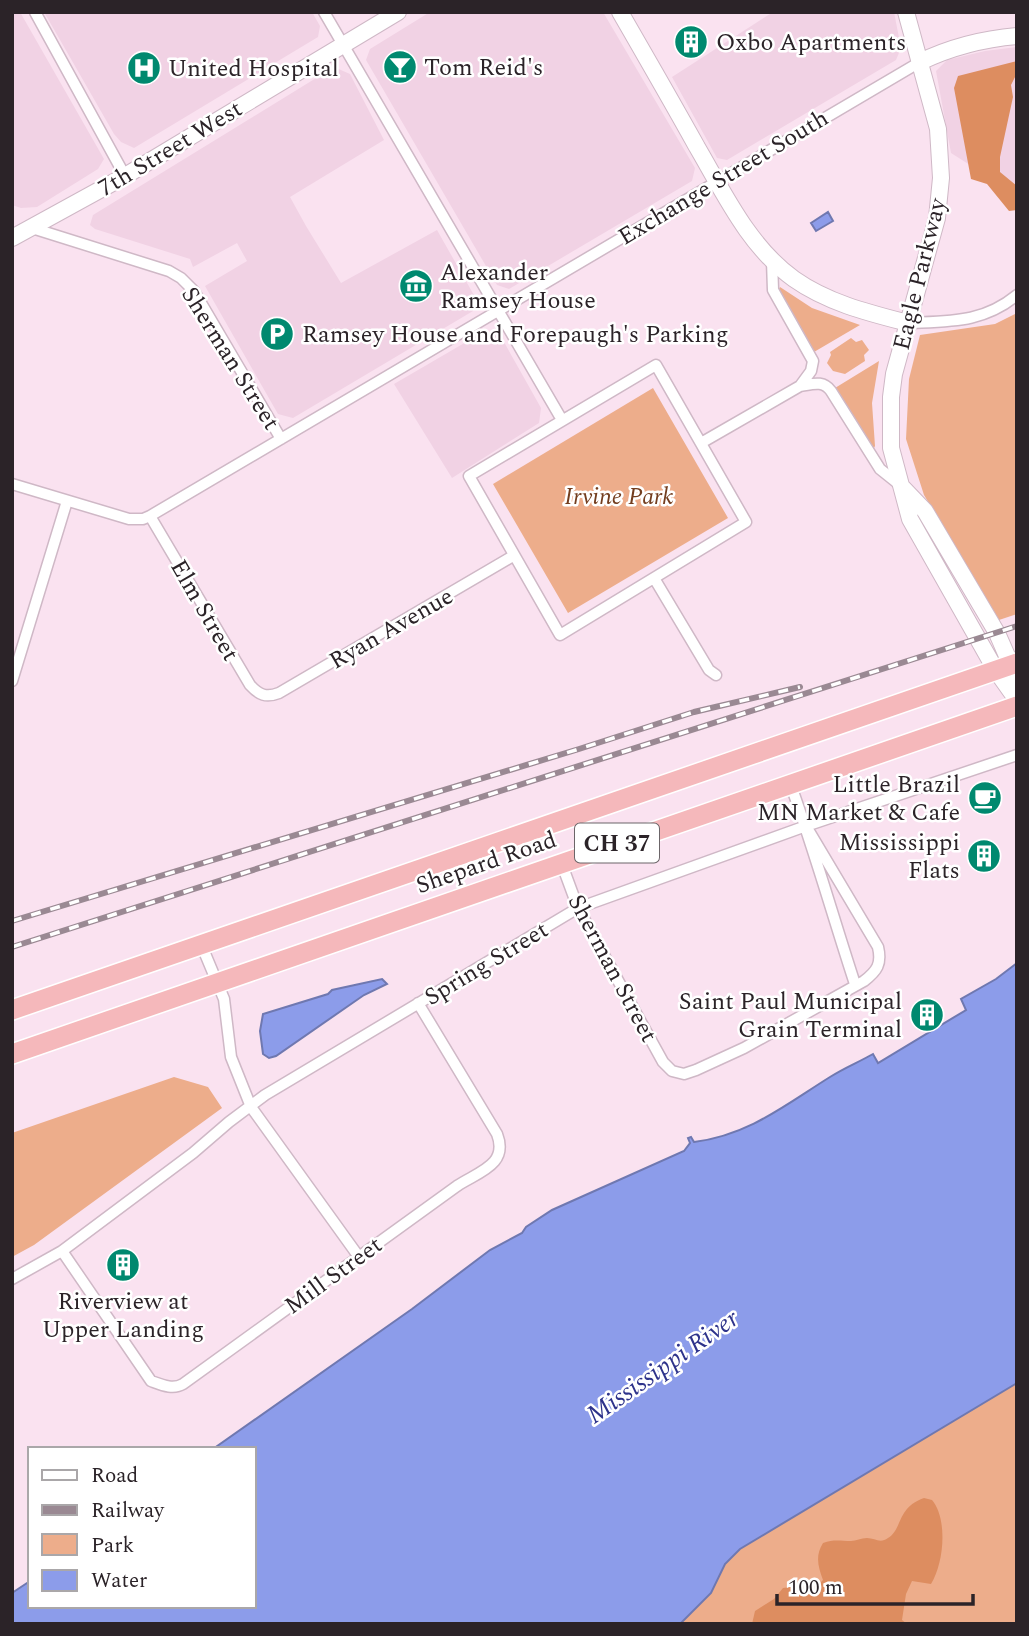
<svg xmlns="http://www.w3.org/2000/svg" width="1029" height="1636" font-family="Spectral,serif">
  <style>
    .built { fill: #f1d2e4 }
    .green { fill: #edad8b }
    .forest { fill: #dd8d60 }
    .water { fill: #8c9cea; stroke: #6f78b0; stroke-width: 2 }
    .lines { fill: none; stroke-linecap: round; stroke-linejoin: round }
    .street-casing { stroke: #cfb8c6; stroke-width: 13 }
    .secondary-casing { stroke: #cfb8c6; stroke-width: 18 }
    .highway-casing { stroke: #fff; stroke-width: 22 }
    .street { stroke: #fff; stroke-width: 10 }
    .secondary { stroke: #fff; stroke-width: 16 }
    .highway { stroke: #f5b8bb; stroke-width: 19 }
    .rail-casing { stroke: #9a8993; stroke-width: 6 }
    .rail { stroke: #fff; stroke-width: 3.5; stroke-dasharray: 10; stroke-linecap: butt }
    .labels { text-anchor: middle; stroke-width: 5; stroke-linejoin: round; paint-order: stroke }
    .shield { fill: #fff; stroke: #6b6568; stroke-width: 2 }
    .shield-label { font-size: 23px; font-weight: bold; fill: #2b2328 }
    .poi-label { font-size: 24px; fill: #2b2328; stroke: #fff; text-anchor: start }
    .street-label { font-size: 24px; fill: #2b2328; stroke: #fff }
    .park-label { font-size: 24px; font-style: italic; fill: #733d1e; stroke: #fff }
    .water-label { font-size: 26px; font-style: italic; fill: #2e338b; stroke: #fff }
  </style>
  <rect width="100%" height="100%" fill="#fae2f0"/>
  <path class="built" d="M12 12H20L104 159 98 169 37 207 21 208 12 205Z
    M44 12H312L320 26 318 37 134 148 121 142 114 134Z
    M430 12H603L695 168 692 181 509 289 497 285 366 60 370 49Z
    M773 12H894L901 48 896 60 727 160 717 158 672 77Z
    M1017 47V195L951 153 936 71 947 60 985 51Z
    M334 67 350 74 384 140 290 197 306 226 341 283 437 230 475 297 473 311 293 418 278 414 205 286 247 261 237 243 193 267 190 259 95 229 90 225 93 215Z
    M485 331 500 335 541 408 539 423 452 478 394 384Z"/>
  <path class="green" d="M780 287 812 308 860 325 814 352 778 291Z
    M1017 313V614L999 620 924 495 906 439 909 379 920 335 995 324Z
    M851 338 856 342 862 340 869 350 864 355 865 361 845 374 833 371 827 363 831 355 830 352Z
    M879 361 872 403 875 446 873 450 835 388Z
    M653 388 728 518 568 613 493 484Z
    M174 1077 208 1087 222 1108 34 1245 12 1257V1133Z
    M1017 1383V1624H680L711 1593 725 1564 740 1549Z"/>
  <path class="forest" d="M1017 61V73L1011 85 1013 97 1000 157V172L1017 186V210L1009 211 987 184 971 179 954 88 958 76Z
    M924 1498 932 1500C948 1519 944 1563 931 1584L912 1581 906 1594 902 1620 907 1624H752L755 1611 774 1599 783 1588 798 1586 813 1590 823 1580C818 1566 815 1556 823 1543 834 1539 840 1541 851 1541 856 1541 861 1538 867 1538 875 1538 880 1544 888 1538 903 1529 896 1508 924 1498Z"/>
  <path class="water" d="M828 212 833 221 816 231 811 223Z
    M1017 963V1383L740 1549 725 1564 711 1593 680 1624H12V1593L30 1581V1606H254V1449H213L412 1309 490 1250 522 1233 526 1227 552 1210 684 1151 690 1143 688 1138 691 1137 694 1142C749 1135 785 1105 830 1077 844 1068 859 1062 873 1054L878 1063 966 1010 961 999 996 979Z
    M382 979 387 984 364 995 276 1056 269 1058 263 1054 260 1031 263 1014 328 994 332 990Z"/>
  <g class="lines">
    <g class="street-casing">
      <path id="street" d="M35 12 125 176
        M324 12 562 420
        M32 228 169 271 181 278 194 291 281 439
        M772 261 773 290 813 361 811 371 800 386
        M908 323C950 321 983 323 1017 295
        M656 365 746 522 560 635 469 476Z
        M701 443 800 386C813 384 823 380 831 391L880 469 900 485
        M12 484 129 519H143L150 516 920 62
        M150 516 250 685C259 695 266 698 279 693L513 556
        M654 578 709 670 716 675
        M12 681 67 501
        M790 783C814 849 833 917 855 984
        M561 862 578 908 663 1062 672 1071 684 1074 696 1070 744 1048 864 981C877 971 882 964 878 947L806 826
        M201 944 224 999 231 1057 251 1107 359 1257
        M62 1251 151 1381C162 1385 173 1390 183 1384L457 1186C478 1172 509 1165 497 1134L418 1003
        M12 1279 62 1251 193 1153 229 1122 265 1095 578 908 806 826 1017 755"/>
    </g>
    <g class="secondary-casing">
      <path id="secondary" d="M620 12C646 57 672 102 697 147 724 193 749 247 794 279 828 303 869 313 908 323
        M906 12 938 129 941 178 937 218 894 374 891 397V448L910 519 995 669 1017 700
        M920 62C951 47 982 39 1017 36
        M12 238 125 176 398 12
        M902 487 925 511 997 633 1011 665 1017 690"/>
    </g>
    <g class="highway-casing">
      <path id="highway" d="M12 1010 1017 663
        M12 1054 1017 706"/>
    </g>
    <use href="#street" class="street"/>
    <use href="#secondary" class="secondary"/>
    <use href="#highway" class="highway"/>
    <g class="rail-casing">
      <path id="rail" d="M12 921 579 749 694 712 800 687
        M12 947 1017 626"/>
    </g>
    <use href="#rail" class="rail"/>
  </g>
  <defs>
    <g id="building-disc" transform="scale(1.75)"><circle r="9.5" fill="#00896f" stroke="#fff"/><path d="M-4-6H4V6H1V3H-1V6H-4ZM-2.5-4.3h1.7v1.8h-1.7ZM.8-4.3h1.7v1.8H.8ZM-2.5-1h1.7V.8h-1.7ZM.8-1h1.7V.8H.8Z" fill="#fff"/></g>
    <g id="bar-disc" transform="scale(1.75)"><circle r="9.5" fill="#00896f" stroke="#fff"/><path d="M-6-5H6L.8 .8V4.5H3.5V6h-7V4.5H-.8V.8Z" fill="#fff"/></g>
    <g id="hospital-disc" transform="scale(1.75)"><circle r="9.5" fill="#00896f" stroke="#fff"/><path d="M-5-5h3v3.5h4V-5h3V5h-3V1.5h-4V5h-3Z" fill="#fff"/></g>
    <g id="museum-disc" transform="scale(1.75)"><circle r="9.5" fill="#00896f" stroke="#fff"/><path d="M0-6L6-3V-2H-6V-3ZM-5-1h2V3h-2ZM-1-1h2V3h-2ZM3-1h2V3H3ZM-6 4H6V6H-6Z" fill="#fff"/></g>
    <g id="parking-disc" transform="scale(1.75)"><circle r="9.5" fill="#00896f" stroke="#fff"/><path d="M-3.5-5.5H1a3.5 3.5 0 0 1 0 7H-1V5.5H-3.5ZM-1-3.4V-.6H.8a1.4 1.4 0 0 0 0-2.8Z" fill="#fff"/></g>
    <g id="cafe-disc" transform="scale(1.75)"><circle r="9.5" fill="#00896f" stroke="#fff"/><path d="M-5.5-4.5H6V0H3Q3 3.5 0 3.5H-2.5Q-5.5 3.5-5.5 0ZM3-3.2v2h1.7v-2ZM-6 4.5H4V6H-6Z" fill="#fff"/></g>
  </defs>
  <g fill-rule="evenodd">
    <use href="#building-disc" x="691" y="42"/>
    <use href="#bar-disc" x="400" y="67"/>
    <use href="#hospital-disc" x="144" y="68"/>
    <use href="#museum-disc" x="416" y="286"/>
    <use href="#parking-disc" x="277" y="334"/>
    <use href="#cafe-disc" x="985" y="798"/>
    <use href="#building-disc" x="984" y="856"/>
    <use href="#building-disc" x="927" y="1015"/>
    <use href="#building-disc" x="123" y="1265"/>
  </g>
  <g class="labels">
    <rect class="shield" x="575" y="823.5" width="84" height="39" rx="5"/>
    <g class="shield-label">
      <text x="617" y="851">CH 37</text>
    </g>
    <g class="poi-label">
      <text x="716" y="50">Oxbo Apartments</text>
      <text x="424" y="75">Tom Reid's</text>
      <text x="168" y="76">United Hospital</text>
      <text x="440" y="280">Alexander<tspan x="440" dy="28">Ramsey House</tspan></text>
      <text x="302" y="342">Ramsey House and Forepaugh's Parking</text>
      <text x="960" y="792" text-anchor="end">Little Brazil<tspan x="960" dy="28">MN Market &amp; Cafe</tspan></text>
      <text x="960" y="850" text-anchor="end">Mississippi<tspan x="960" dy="28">Flats</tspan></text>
      <text x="902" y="1009" text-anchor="end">Saint Paul Municipal<tspan x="902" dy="28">Grain Terminal</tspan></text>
      <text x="123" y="1309" text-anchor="middle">Riverview at<tspan x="123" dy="28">Upper Landing</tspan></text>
    </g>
    <g class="street-label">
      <text transform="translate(170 148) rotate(-31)" y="8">7th Street West</text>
      <text transform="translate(723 177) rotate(-31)" y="8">Exchange Street South</text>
      <text transform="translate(919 274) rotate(-76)" y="8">Eagle Parkway</text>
      <text transform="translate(231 358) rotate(58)" y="8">Sherman Street</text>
      <text transform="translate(205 610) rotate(60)" y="8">Elm Street</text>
      <text transform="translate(391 628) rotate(-30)" y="8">Ryan Avenue</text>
      <text transform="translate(486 862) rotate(-19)" y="8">Shepard Road</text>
      <text transform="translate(486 963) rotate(-31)" y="8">Spring Street</text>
      <text transform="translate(613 968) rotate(62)" y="8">Sherman Street</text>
      <text transform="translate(333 1275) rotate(-36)" y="8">Mill Street</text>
    </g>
    <g class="park-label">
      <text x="619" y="504">Irvine Park</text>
    </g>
    <g class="water-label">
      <text transform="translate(662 1366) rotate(-35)" y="9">Mississippi River</text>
    </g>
  </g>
  <rect width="1029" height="1636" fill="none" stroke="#2b2328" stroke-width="28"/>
  <rect x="28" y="1447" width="228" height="161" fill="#ffffff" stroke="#aaa7a9" stroke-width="2"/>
  <rect x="42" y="1470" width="35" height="10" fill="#ffffff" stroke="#aaa7a9" stroke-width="2"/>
  <text x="91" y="1482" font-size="21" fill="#2b2328">Road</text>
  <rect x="42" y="1505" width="35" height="10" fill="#9a8993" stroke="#aaa7a9" stroke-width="2"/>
  <text x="91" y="1517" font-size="21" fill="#2b2328">Railway</text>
  <rect x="42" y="1534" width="35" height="21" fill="#edad8b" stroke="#aaa7a9" stroke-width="2"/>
  <text x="91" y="1552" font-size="21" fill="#2b2328">Park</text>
  <rect x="42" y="1570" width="35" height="21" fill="#8c9cea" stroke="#aaa7a9" stroke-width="2"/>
  <text x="91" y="1587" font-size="21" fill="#2b2328">Water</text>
  <path d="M777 1594v10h196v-10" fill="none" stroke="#2b2328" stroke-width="3.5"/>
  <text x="788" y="1594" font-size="21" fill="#2b2328" stroke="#ffffff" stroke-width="5" paint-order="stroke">100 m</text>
</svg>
